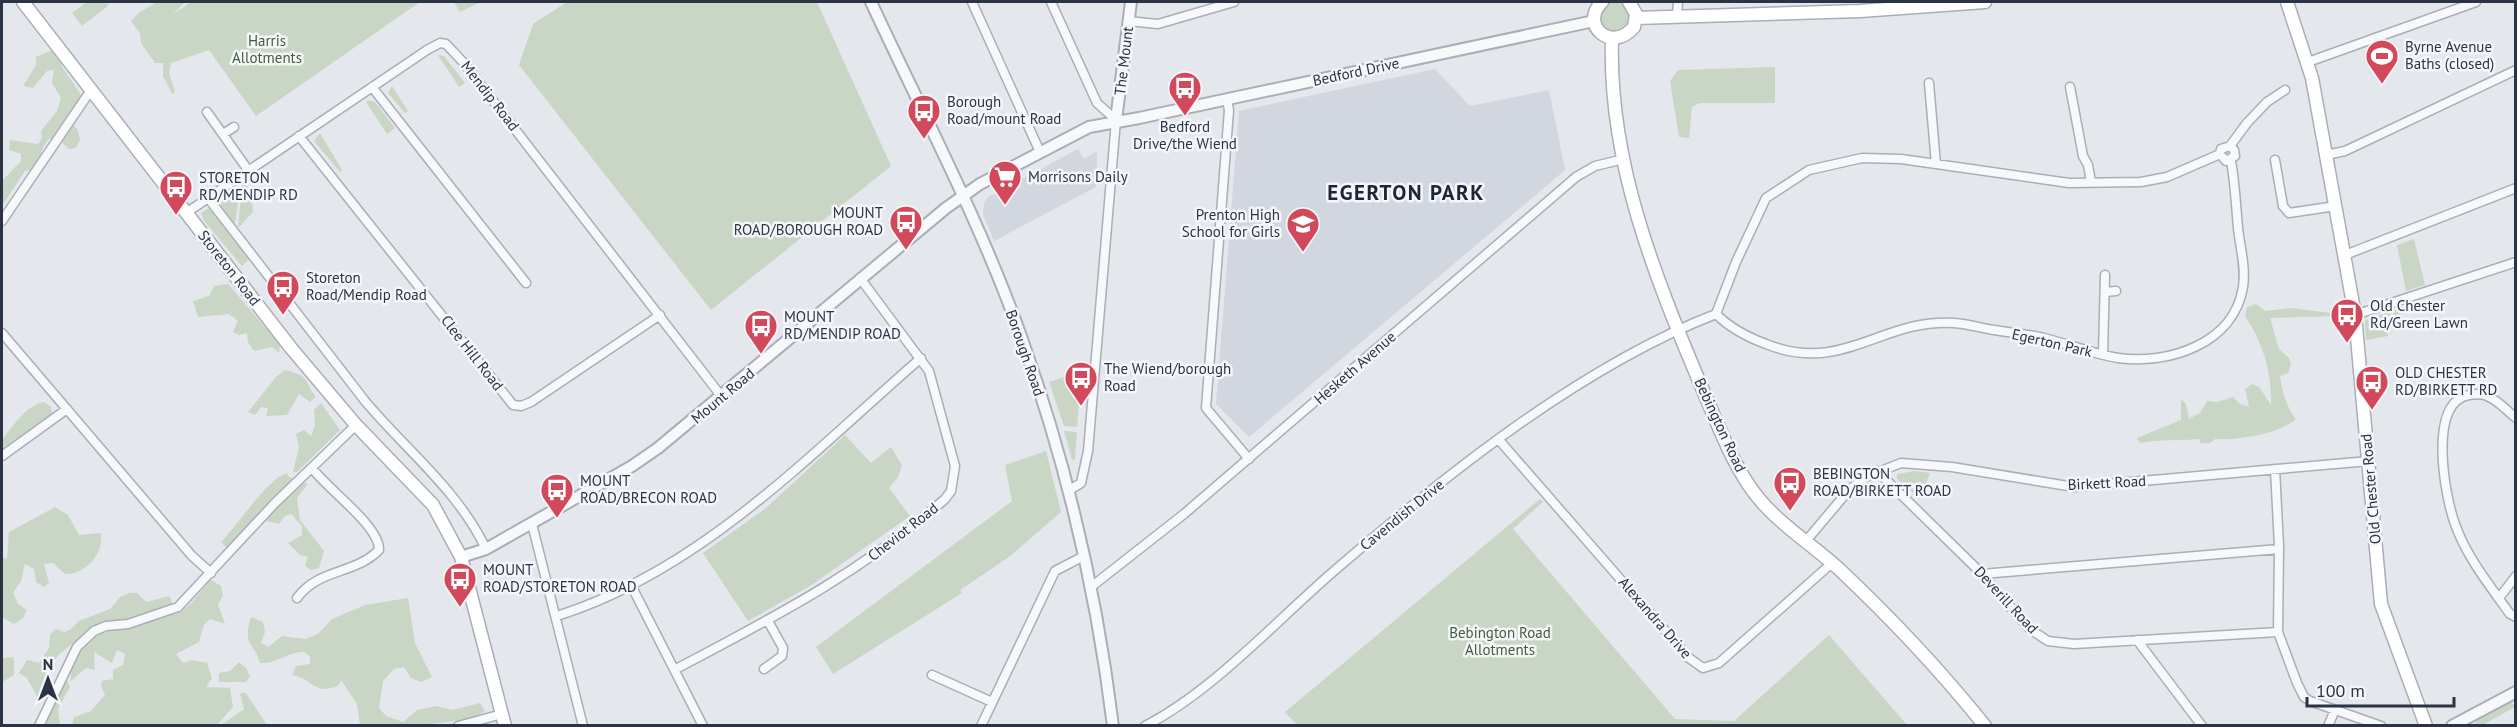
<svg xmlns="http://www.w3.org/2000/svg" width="2517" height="727" font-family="'PT Sans',sans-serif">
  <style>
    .built { fill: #d2d6de }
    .green { fill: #c9d6c5 }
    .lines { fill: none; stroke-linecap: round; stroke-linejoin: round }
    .minor-casing { stroke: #a9aeb7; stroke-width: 11 }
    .tertiary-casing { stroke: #a9aeb7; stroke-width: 14 }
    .secondary-casing { stroke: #a9aeb7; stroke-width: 15 }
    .minor { stroke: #f7f8fa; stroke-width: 8 }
    .tertiary { stroke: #f7f8fa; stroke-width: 10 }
    .secondary { stroke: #fff; stroke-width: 12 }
    .labels { text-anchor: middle; stroke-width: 5; stroke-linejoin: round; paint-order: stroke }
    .park-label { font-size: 15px; fill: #3f6138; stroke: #f4f6f9 }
    .poi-label { font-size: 15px; fill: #2b3445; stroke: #f4f6f9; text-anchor: start }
    .street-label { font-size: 15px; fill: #2b3445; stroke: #f4f6f9 }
    .district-label { font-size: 21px; font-weight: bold; letter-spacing: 1.5px; fill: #1d2536; stroke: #f4f6f9 }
  </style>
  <rect width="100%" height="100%" fill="#e4e7ec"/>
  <path class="built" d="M1435 69 1470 106 1549 90 1565 170 1249 437 1216 404 1239 111Z
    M1078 149 1084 159 1097 151 1096 187 994 241 983 214 984 203 988 197Z"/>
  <path class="green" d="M1600 17a15 15 0 1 1 30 0a15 15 0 1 1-30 0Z
    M87 2H106L109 5 82 26 72 13Z
    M157 2H185L172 15 191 2H420L256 116 209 50 171 63 169 73 175 92 172 94 163 76V63H155L141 43 140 33 131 21 140 12Z
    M454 2H481L460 12Z
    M567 2H817L891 166 711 310 519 65 533 24Z
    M50 51H57L62 67 86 102 78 114H70L67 119 78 130 80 140 76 148 69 149 60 140 49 139C40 147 42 160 32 170L25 171 4 203 2 201V181L21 161V154L9 150 10 140 38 144 42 138 41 131 57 111 61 98 52 83 54 70 47 71 33 88 23 86 36 65V57Z
    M438 55 444 56 465 83 459 87Z
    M1775 67V103H1700L1692 107 1689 138 1679 137 1670 81 1678 70Z
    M392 86 408 111 405 113 388 93Z
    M369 100 375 102 395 128 387 134 366 102Z
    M320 133 342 170 340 172 314 141Z
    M245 183 251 191 253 212 238 228 242 185Z
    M240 187 235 224 221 207 222 199Z
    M209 208 249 259 242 266 204 221 201 213Z
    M2414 239 2425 285 2406 291 2397 245Z
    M228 284 280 345 279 353 272 347 254 351 248 342 247 333 239 335 233 332 238 321 229 314 198 317 193 301 209 296 214 286Z
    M2256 304 2265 311 2290 308 2339 314V316L2270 318 2279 349 2289 358 2291 365 2288 373 2280 376C2281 388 2288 411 2296 419 2277 435 2239 440 2215 439L2210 443H2200V439C2179 441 2160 439 2140 443L2137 438 2181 420V399L2186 404 2189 419 2200 413 2207 401 2217 402 2233 397 2240 404 2249 407 2245 389 2252 384 2259 387 2271 405C2272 372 2263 343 2245 316L2247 307Z
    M2410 305 2414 307 2412 312 2385 317 2388 336 2366 340 2365 320Z
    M285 370C311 377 303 379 316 397L310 402 299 394 287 415 266 416 268 408 261 407 255 415 248 412 276 377Z
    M1064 377H1081L1077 427 1064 426 1049 382Z
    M44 402 51 407 52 415 2 449V439C14 426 26 405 44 402Z
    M321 403 340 430 297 472H293L299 447 296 434 304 430 311 436 315 425 314 410Z
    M1064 431 1077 432 1075 459 1072 460Z
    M845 435 871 463 891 447 902 465 898 477 889 488 910 516 810 586 748 621 703 553 766 508Z
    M1046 451 1061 512 1009 557 960 590 962 593 833 674 816 647 1012 501 1005 465Z
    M1915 471 1930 473 1920 499 1897 479V474Z
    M287 473 289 477 308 484 297 498 300 520 324 551 319 568 311 570 305 566 308 557 300 555 288 543 302 535V526L291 514 285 516 279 524 257 519 228 549 221 542C237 526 268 478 287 473Z
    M1540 499 1543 502 1513 529 1675 719 1734 721 1829 635 1907 725 1298 726 1285 712Z
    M55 507 68 515 79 535 101 533C104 554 85 575 65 574L53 563 44 564 49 583 44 587 36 582 34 569 25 564 21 581 13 593 18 604 27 610 23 618 14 624 2 617V557L7 559 9 532Z
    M211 580 221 586 223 595 218 605 225 624 210 619 204 625 199 642 176 654 183 663 192 660 207 663 212 678 206 687 230 688 233 707 217 725H72L74 717 91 711 105 695 101 687 102 681 113 679V670L123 665 125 654 117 650 112 663 94 652 95 670 86 668 71 681C65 623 140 627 178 613 190 608 202 589 211 580Z
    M129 593H137L146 602 169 596 174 606C126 621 40 635 41 700H39L27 678 19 673 27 660 39 663 49 648 50 635 55 629 65 632 71 629 79 621 110 609 120 597Z
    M408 598 415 643 432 677 421 682 411 678 404 667 394 669 383 681 379 708 386 716 403 722 417 710 436 706 453 710 480 703 485 711C463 727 391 725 360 725L357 704 341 680 339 685C314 697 313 678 292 675L296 666 310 664V657L305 652C287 651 278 664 260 663 254 641 242 646 251 617L263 622 265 632 261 643 268 647 282 636 305 639 318 634 332 619 365 605Z
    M14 657V675L2 682V658Z
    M239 662 246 668 250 676 246 682H219V673L230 671Z
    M67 680 70 687 58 709 60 725 46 726 49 711 63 681Z
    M245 692 267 725H221L244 709 240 694Z
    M2511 701 2515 707 2483 725H2474L2478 719Z"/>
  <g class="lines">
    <g class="minor-casing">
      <path id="minor" d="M972 2 1040 152
        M1051 2 1097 103 1116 120 1088 451 1081 483 1068 491
        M1677 16 1678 2
        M1128 21 1158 24 1234 2
        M2308 62 2476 2
        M1929 83 1936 164
        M372 87 526 283
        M2070 87 2083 156 2088 165 2091 182
        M1227 100 1229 110 1206 408 1249 459
        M207 112 248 170
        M223 134 234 127
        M299 136 513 405 521 406 531 402 660 315
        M2230 146 2234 150 2235 156 2226 161 2220 154 2221 149 2230 146 2247 123 2267 102 2285 90
        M2326 155 2345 151 2516 70
        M2275 160 2283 206 2289 213 2336 206
        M208 198 365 401C406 450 458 490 486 549
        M186 213 427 50 440 43 446 44 463 62 722 397
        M2 221 91 90
        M2345 255 2516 188
        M2105 292 2116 291
        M1716 314C1730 328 1747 337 1766 344 1843 375 1882 318 1954 323 1968 324 1981 328 1994 330 2011 333 2028 334 2044 338 2069 344 2093 354 2118 358 2168 365 2234 344 2243 287 2246 267 2240 247 2238 228 2236 206 2235 183 2231 161
        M2355 315 2516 262
        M2 333 192 556 211 573
        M2103 354 2105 275
        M2516 418C2507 411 2498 400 2487 396 2481 393 2475 394 2469 395 2427 402 2445 497 2455 524 2466 556 2490 586 2510 614L2516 617
        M1499 440 1689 658 1703 668 1719 663 1832 563
        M2 456 67 409
        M2275 469 2279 546 2278 632 2297 683 2304 697 2310 701 2381 726
        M1877 471 1976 568 2030 629 2048 641 2074 644 2278 632
        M532 524 583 726
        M1806 541 1849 490 1866 477 1901 463 1952 467 2074 487 2369 461
        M1982 574 2279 549
        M632 587 703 726
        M1091 587 1184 514 1576 177 1595 166 1624 159
        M297 598C319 568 354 575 379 550 380 526 327 489 312 468
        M2499 598 2516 576
        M557 616C702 570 809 455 921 358
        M2137 640 2202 726
        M676 669C774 617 859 574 945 499L951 491 955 466 929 371 860 278
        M764 669 782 656 783 648 768 621
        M932 675 992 702
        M39 726 77 647 94 631 106 626 128 624 178 607 275 503 356 425
        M458 726 502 714
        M981 726 1055 571 1084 556
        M1145 726C1213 691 1276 621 1334 571 1443 477 1581 366 1716 314L1736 262 1766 198 1809 170 1862 158 1901 159 2069 183 2141 182 2167 177 2220 154
        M2328 726 2335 710"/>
    </g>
    <g class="tertiary-casing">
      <path id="tertiary" d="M871 2C923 114 982 225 1023 342 1067 466 1097 595 1113 726
        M1116 120 1131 2
        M461 557 486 549 632 466 658 448 946 208 980 184 1089 127 1139 118 1594 21
        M2452 726 2516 692"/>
    </g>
    <g class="secondary-casing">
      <path id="secondary" d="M23 2 291 348 356 425 433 505 461 557 505 726
        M1602 2C1579 24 1611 54 1634 27L1636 14 1629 2
        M2287 2 2312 78 2355 315 2381 604 2426 726
        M1636 18 1860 11 1985 2
        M1612 39C1608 161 1655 277 1702 388 1719 426 1733 468 1760 500 1783 527 1814 546 1839 569 1891 618 1940 670 1985 726"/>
    </g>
    <use href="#minor" class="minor"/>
    <use href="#tertiary" class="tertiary"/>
    <use href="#secondary" class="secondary"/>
  </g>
  <defs>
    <g id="stadium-pin" transform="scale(1.725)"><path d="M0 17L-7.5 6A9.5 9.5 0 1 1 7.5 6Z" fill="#d1495b" stroke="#f4f6f9"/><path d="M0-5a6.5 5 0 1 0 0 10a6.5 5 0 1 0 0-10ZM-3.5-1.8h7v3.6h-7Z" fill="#fff"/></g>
    <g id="bus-pin" transform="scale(1.725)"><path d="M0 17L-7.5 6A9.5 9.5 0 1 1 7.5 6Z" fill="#d1495b" stroke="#f4f6f9"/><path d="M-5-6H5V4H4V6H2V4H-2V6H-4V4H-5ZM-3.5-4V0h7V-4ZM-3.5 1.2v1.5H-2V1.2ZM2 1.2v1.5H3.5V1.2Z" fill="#fff"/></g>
    <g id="supermarket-pin" transform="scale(1.725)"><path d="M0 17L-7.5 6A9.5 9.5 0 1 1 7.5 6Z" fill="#d1495b" stroke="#f4f6f9"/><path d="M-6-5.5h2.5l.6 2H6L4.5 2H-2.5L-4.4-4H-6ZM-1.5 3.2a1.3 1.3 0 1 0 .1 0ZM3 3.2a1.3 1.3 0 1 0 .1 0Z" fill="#fff"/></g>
    <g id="school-pin" transform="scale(1.725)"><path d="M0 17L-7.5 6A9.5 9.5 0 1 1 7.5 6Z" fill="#d1495b" stroke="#f4f6f9"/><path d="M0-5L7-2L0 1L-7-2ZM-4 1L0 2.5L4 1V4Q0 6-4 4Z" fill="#fff"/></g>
  </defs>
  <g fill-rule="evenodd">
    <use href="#stadium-pin" x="2382" y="56"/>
    <use href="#bus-pin" x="1185" y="88"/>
    <use href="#bus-pin" x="924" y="111"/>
    <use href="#supermarket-pin" x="1005" y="177"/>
    <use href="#bus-pin" x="176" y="187"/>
    <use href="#bus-pin" x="906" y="222"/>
    <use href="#school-pin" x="1303" y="224"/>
    <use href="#bus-pin" x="283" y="287"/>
    <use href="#bus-pin" x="2347" y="315"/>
    <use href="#bus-pin" x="761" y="326"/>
    <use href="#bus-pin" x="1081" y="378"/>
    <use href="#bus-pin" x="2372" y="382"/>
    <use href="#bus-pin" x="1790" y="483"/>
    <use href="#bus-pin" x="557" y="490"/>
    <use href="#bus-pin" x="460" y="579"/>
  </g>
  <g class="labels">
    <g class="park-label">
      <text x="267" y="46">Harris<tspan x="267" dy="17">Allotments</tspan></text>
      <text x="1500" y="638">Bebington Road<tspan x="1500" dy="17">Allotments</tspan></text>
    </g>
    <g class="poi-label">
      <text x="2405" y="52">Byrne Avenue<tspan x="2405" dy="17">Baths (closed)</tspan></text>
      <text x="947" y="107">Borough<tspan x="947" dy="17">Road/mount Road</tspan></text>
      <text x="1185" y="132" text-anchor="middle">Bedford<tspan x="1185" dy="17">Drive/the Wiend</tspan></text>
      <text x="1028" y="182">Morrisons Daily</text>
      <text x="199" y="183">STORETON<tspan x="199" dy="17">RD/MENDIP RD</tspan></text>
      <text x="883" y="218" text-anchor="end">MOUNT<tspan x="883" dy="17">ROAD/BOROUGH ROAD</tspan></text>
      <text x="1280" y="220" text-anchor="end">Prenton High<tspan x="1280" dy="17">School for Girls</tspan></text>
      <text x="306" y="283">Storeton<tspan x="306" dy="17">Road/Mendip Road</tspan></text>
      <text x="2370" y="311">Old Chester<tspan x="2370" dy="17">Rd/Green Lawn</tspan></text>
      <text x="784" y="322">MOUNT<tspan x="784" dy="17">RD/MENDIP ROAD</tspan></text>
      <text x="1104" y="374">The Wiend/borough<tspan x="1104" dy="17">Road</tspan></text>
      <text x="2395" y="378">OLD CHESTER<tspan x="2395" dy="17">RD/BIRKETT RD</tspan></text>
      <text x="1813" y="479">BEBINGTON<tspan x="1813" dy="17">ROAD/BIRKETT ROAD</tspan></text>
      <text x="580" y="486">MOUNT<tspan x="580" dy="17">ROAD/BRECON ROAD</tspan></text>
      <text x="483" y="575">MOUNT<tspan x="483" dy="17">ROAD/STORETON ROAD</tspan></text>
    </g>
    <g class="street-label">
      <text transform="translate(1124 61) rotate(-83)" y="5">The Mount</text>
      <text transform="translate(1356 72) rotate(-12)" y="5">Bedford Drive</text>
      <text transform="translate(490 96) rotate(52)" y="5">Mendip Road</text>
      <text transform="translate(229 268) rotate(52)" y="5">Storeton Road</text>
      <text transform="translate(2052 343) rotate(13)" y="5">Egerton Park</text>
      <text transform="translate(472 353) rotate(52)" y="5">Clee Hill Road</text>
      <text transform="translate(1025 353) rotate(71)" y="5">Borough Road</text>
      <text transform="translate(1355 368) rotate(-41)" y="5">Hesketh Avenue</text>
      <text transform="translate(723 396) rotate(-40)" y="5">Mount Road</text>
      <text transform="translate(1720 425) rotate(65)" y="5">Bebington Road</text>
      <text transform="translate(2107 483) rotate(-3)" y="5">Birkett Road</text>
      <text transform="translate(2371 489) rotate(-95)" y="5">Old Chester Road</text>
      <text transform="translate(1402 515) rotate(-39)" y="5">Cavendish Drive</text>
      <text transform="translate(903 532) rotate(-38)" y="5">Cheviot Road</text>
      <text transform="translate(2006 600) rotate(47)" y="5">Deverill Road</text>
      <text transform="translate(1655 618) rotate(49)" y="5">Alexandra Drive</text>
    </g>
    <g class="district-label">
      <text x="1406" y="200">EGERTON PARK</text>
    </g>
  </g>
  <rect width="2517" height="727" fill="none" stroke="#2b3445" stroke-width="6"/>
  <g transform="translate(48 679)" stroke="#f4f6f9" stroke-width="4.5" paint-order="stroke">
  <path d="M0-4.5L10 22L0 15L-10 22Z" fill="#2b3445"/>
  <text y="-9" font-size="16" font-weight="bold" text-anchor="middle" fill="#2b3445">N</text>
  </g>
  <path d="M2307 697v9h147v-9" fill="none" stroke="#2b3445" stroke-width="3"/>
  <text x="2316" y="697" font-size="18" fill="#2b3445" stroke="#f4f6f9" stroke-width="4.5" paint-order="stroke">100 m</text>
</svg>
